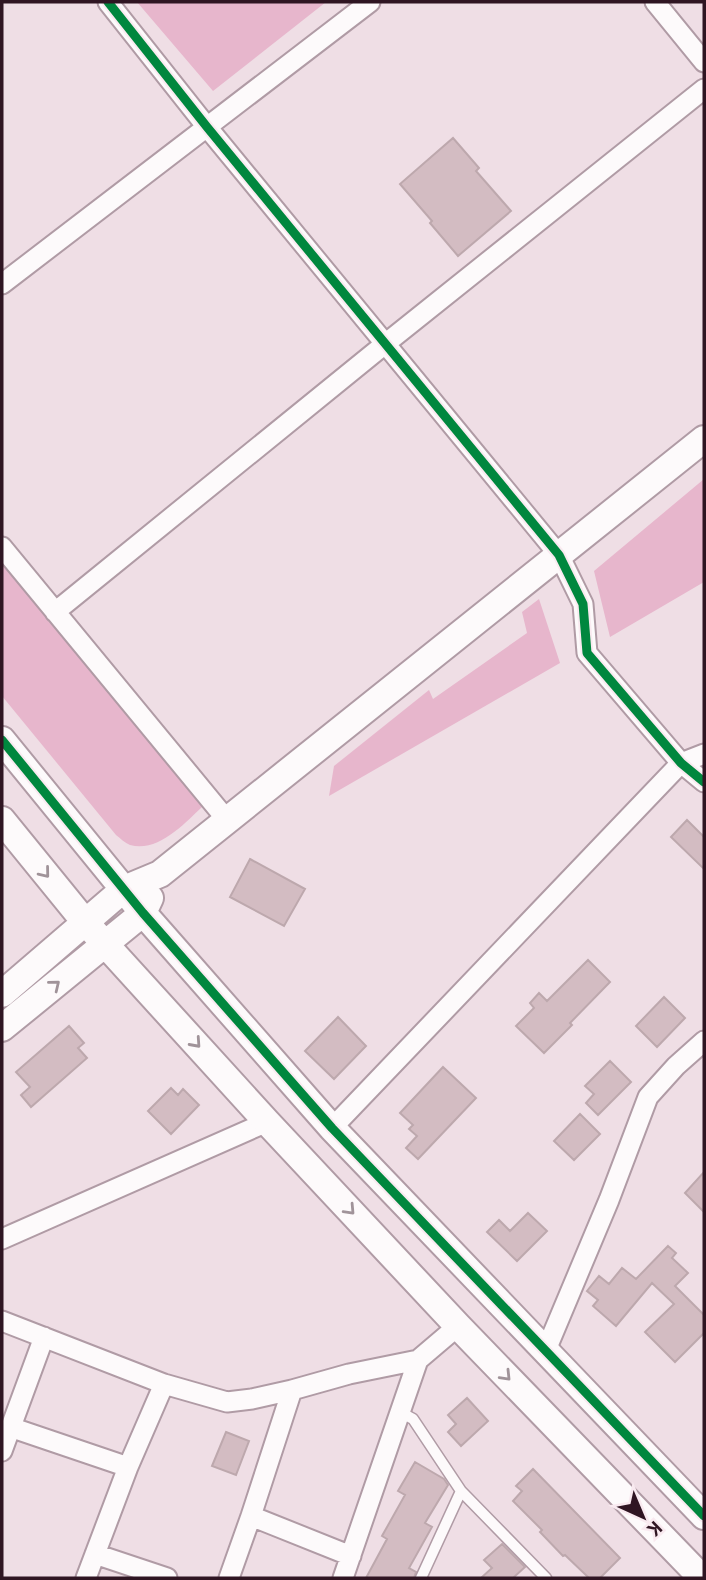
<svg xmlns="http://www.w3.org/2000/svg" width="706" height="1580" font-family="'PT Sans',sans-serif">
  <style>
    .green { fill: #e7b6cc }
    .building { fill: #d3bcc2; stroke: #bda8ad; stroke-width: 2 }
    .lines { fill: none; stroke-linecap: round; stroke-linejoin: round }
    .lane-casing { stroke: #b09ba5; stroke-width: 13 }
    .street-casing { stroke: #b09ba5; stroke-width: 23 }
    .secondary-casing { stroke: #b09ba5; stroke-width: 30 }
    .lane { stroke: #fdfafb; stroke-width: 10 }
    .street { stroke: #fdfafb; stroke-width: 19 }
    .secondary { stroke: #fdfafb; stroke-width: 26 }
    .cycleway-casing { stroke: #f9eaf0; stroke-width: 13 }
    .cycleway { stroke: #00873e; stroke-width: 9 }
    .oneway { stroke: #a09399 }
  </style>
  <rect width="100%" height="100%" fill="#efdee5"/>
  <path class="green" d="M137 2H326L213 91Z
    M704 479V582L610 637 594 571Z
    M2 563 203 806C185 823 158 853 130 845 125 843 120 838 116 835L2 696Z
    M539 599 560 663 329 796 334 766 429 690 433 699 527 633 522 612Z"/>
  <path class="building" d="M453 138 479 168 476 171 511 211 458 256 430 223 432 221 400 184Z
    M687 820 704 837V869L671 837Z
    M250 859 305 889 284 926 230 897Z
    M588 960 610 982 570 1023 572 1025 544 1053 516 1026 534 1008 530 1003 539 993 547 1001Z
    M664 997 685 1018 657 1047 636 1026Z
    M338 1017 366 1046 334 1079 305 1051Z
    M69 1026 84 1043 78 1048 87 1058 31 1107 21 1095 30 1087 16 1072Z
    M610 1061 631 1082 598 1115 586 1103 594 1094 585 1086Z
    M443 1067 476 1098 418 1159 406 1148 417 1136 409 1129 413 1125 400 1113Z
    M171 1088 178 1095 183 1089 199 1105 171 1134 148 1111Z
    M580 1114 600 1134 574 1160 554 1141Z
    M704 1172V1212L685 1193Z
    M528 1213 547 1231 517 1261 487 1232 499 1220 510 1231Z
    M668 1246 676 1253 672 1258 688 1273 675 1286 704 1315V1333L675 1362 645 1332 674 1304 652 1283 616 1326 593 1306 598 1300 587 1291 599 1276 609 1284 622 1268 636 1279Z
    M467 1398 488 1421 461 1446 448 1432 456 1424 448 1415Z
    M226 1432 249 1441 236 1475 212 1466Z
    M415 1462 444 1479 448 1485 425 1523 432 1527 409 1568 416 1572 414 1578H366L387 1539 382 1536 405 1495 398 1491Z
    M533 1469 620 1558 600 1578H589L565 1555 563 1556 540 1532 542 1530 513 1501 522 1491 516 1486Z
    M502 1544 525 1567 513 1578H481L492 1568 484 1560Z"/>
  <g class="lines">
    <g class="lane-casing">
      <path id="lane" d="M400 1412 413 1419 461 1491 546 1578
        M421 1578 461 1491"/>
    </g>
    <g class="street-casing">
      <path id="street" d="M108 2 207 127 559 555 583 604 587 653 681 763 704 782
        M655 2 704 62
        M2 284 370 2
        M2 547 227 820
        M55 612 385 344 704 89
        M332 1128 681 763 704 754
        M2 1239 267 1122
        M2 1321 164 1384 227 1402 252 1399 292 1390 251 1516 229 1578
        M546 1350 609 1200 648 1097 676 1066 704 1041
        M292 1390 349 1374 418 1360 458 1326
        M10 1427 128 1467
        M2 1451 44 1337
        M251 1516 351 1556
        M95 1554 167 1578
        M86 1578 128 1467 164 1384
        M343 1578 418 1360"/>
    </g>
    <g class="secondary-casing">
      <path id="secondary" d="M2 740 143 913 332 1128 704 1516
        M2 820 85 922 267 1122 458 1326 702 1578
        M2 994 124 889 160 874 704 439
        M2 1028 143 913 150 898"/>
    </g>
    <use href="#lane" class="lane"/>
    <use href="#street" class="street"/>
    <use href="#secondary" class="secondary"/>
    <g class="cycleway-casing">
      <path id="cycleway" d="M108 2 207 127 559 555 583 604 587 653 681 763 704 782
        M2 740 143 913 332 1128 704 1516"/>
    </g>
    <use href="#cycleway" class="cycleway"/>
  </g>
  <defs><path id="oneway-chevron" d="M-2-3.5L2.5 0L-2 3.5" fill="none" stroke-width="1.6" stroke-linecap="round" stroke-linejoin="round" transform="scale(1.75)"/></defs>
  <g class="oneway">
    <use href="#oneway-chevron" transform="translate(45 873) rotate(51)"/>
    <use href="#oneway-chevron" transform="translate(55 985) rotate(-39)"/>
    <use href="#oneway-chevron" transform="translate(196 1043) rotate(48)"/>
    <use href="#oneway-chevron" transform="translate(350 1210) rotate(47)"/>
    <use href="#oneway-chevron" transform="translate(506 1376) rotate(46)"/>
  </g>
  <rect width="706" height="1580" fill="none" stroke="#2f1522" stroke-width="7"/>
  <g transform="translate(643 1517) rotate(136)" stroke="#f9eaf0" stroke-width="5" paint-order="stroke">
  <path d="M0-5L12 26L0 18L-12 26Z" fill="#2f1522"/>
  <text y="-10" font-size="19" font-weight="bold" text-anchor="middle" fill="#2f1522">K</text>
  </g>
</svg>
